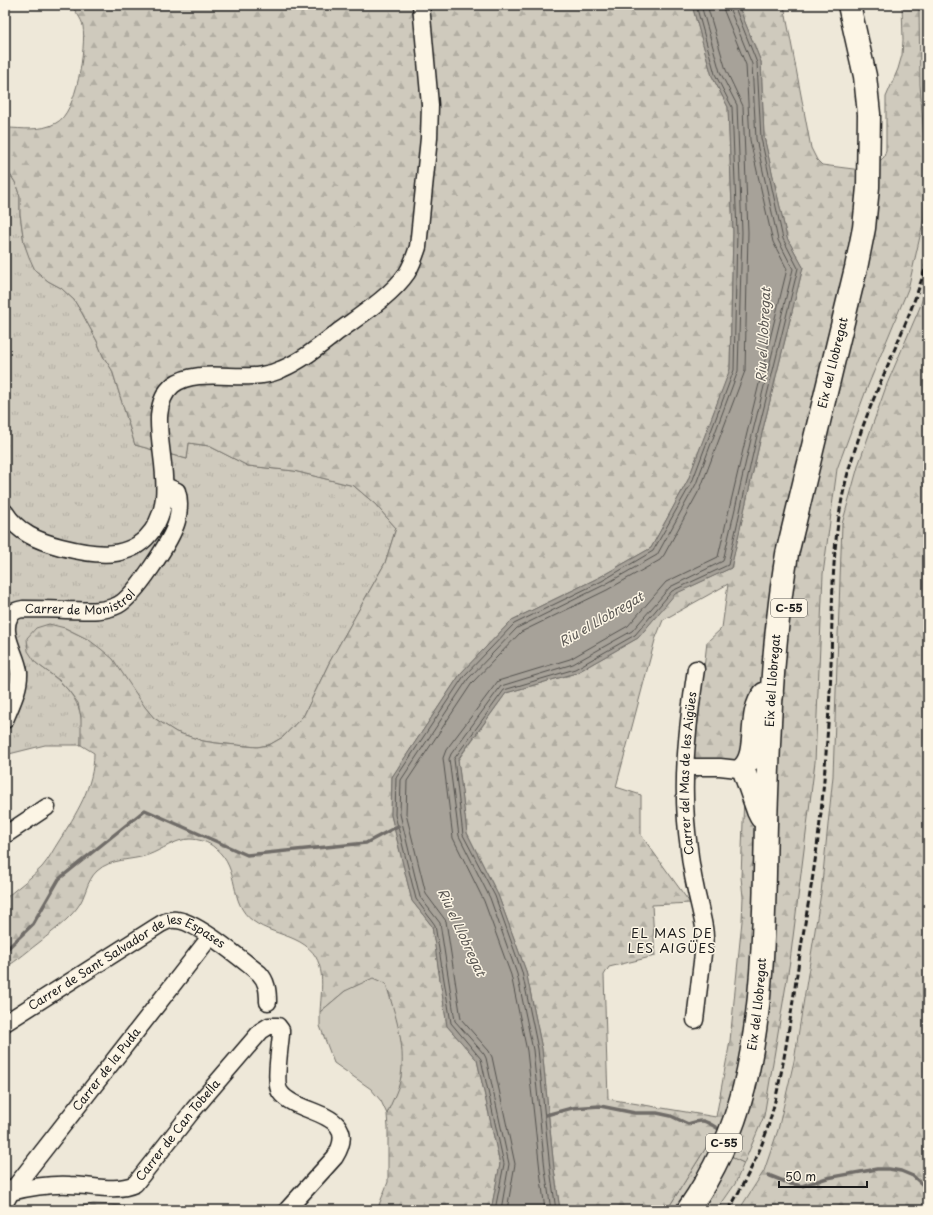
<svg xmlns="http://www.w3.org/2000/svg" width="933" height="1215" font-family="'Playpen Sans',sans-serif">
  <style>
    .built { fill: #ded9cb }
    .grass { fill: url(#grass-tufts); stroke: #76736c }
    .forest { fill: url(#forest-firs); stroke: #76736c; fill-rule: evenodd }
    .garden { fill: #cfcabd; stroke: #76736c }
    .water { fill: #a7a299; stroke: #6f6c67 }
    .lines { fill: none; stroke-linecap: round; stroke-linejoin: round }
    .shore { stroke: #54524e; stroke-width: 1 }
    .stream { stroke: #6f6c67; stroke-width: 3.5 }
    .minor-casing { stroke: #1c1c1c; stroke-width: 19 }
    .highway-casing { stroke: #1c1c1c; stroke-width: 25 }
    .minor { stroke: #fcf5e5; stroke-width: 16 }
    .highway { stroke: #fcf5e5; stroke-width: 22 }
    .rail { stroke: #1c1c1c; stroke-width: 3; stroke-dasharray: 6 3; stroke-linecap: butt }
    .labels { text-anchor: middle; stroke-width: 3; stroke-linejoin: round; paint-order: stroke }
    .shield { fill: #fcf5e5; stroke: #5f5d58; stroke-width: 1 }
    .shield-label { font-size: 11px; font-weight: bold; fill: #1c1c1c }
    .street-label { font-size: 12px; fill: #1c1c1c; stroke: #fcf5e5 }
    .water-label { font-size: 13px; font-style: italic; fill: #5b5854; stroke: #fcf5e5 }
    .neighbourhood-label { font-size: 13px; letter-spacing: 1px; fill: #1c1c1c; stroke: #fcf5e5 }
  </style>
  <defs>
    <pattern id="grass-tufts" width="24" height="20" patternUnits="userSpaceOnUse"><rect width="24" height="20" fill="#cfcabd"/><path d="M3 7l-1-3M5 7V3M7 7l1-3M15 17l-1-3M17 17v-4M19 17l1-3" fill="none" stroke="#b1ada2"/></pattern>
    <pattern id="forest-firs" width="22" height="20" patternUnits="userSpaceOnUse"><rect width="22" height="20" fill="#cfcabd"/><path d="M5 1l3.5 6h-7zM16 11l3.5 6h-7z" fill="#b1ada2"/></pattern>
  </defs>
  <rect width="100%" height="100%" fill="#eee8d9"/>
  <filter id="ink" filterUnits="userSpaceOnUse"><feTurbulence type="fractalNoise" baseFrequency=".025" numOctaves="2"/><feDisplacementMap in="SourceGraphic" scale="8" xChannelSelector="R" yChannelSelector="G"/><feConvolveMatrix kernelMatrix="1 2 1 2 8 2 1 2 1" color-interpolation-filters="sRGB"/></filter>
  <g filter="url(#ink)">
    <path class="built" d="M919 5H928V280L920 307 887 384 859 463 842 524 833 776 821 893 793 1061 778 1130 764 1171 739 1210H717L735 1184 764 1116 823 573 837 469 865 393 908 289 924 219 926 168 920 84Z"/>
    <path class="grass" d="M5 167 15 182 20 197V214L24 243 35 270 48 281 61 288 74 300 82 313 97 341 103 356 112 370 135 445 187 459 189 443 209 446 248 466 294 471 354 486 375 504 396 528 385 563 329 663 304 715 283 737 269 745 257 747 216 743 203 741 176 732 154 718 89 640 65 628 36 663C55 677 77 692 81 717 83 726 81 736 81 745H45L5 755Z
      M707 1146 744 1163 735 1184 717 1210H667Z"/>
    <path class="forest" d="M71 5H692L712 76 728 107 733 232 730 370 688 480 651 548 600 577 512 620 461 673 392 777 391 815 412 901 432 926 447 1026 477 1060 500 1165 491 1210H377L388 1182V1128L387 1114 401 1077 390 996 386 984 345 991 320 1012C322 981 328 954 294 939 281 933 265 930 253 921 227 902 242 870 215 848 209 842 198 839 190 839 175 839 162 850 148 855 131 861 111 858 97 871 86 881 86 897 77 908 67 921 53 931 41 941 29 950 18 960 5 968V901L9 895C20 886 32 877 42 867 49 859 53 850 59 841 76 814 94 787 94 753L81 745V717L78 703 69 691 59 680 36 663 28 651 27 638 36 628 49 624 65 628 89 640 101 649 113 659 145 707 154 718 176 732 203 741 216 743 257 747 269 745 283 737 304 715 329 663 385 563 396 528 375 504 354 486 294 471 248 466 209 446 189 443 187 459 135 445 112 370 103 356 97 341 82 313 74 300 61 288 48 281 35 270 29 257 24 243 20 214V197L15 182 5 167V128C23 128 40 132 56 123 77 113 86 47 83 26 82 19 75 11 71 5Z
      M738 5H784L811 148 817 160 822 165 869 171 884 157 886 150V97L898 69 902 55 903 40 902 5H919L920 84 926 168 924 219 908 289 865 393 837 469 823 574 815 762 790 961 764 1116 744 1163 707 1146 667 1210H560L554 1169 542 1049 526 971 498 895 467 833 458 760 506 693 576 673 638 638 674 594 731 568 760 441 803 267 787 238 764 137 761 62ZM728 584 722 628 707 642 691 783 701 774 720 772 736 777 744 795 741 877 743 897 742 921 730 1041 716 1117 608 1099 604 975 609 967 655 956 652 905 690 903 641 835V795L616 787 655 640 663 620Z
      M928 280V1210H739L764 1171 778 1130 794 1061 821 893 833 776 842 524 859 463 887 384 920 307Z
      M93 1204 119 1205 131 1210H60Z"/>
    <path class="garden" d="M373 978 386 984C395 1015 406 1044 401 1076 400 1087 391 1103 387 1114L381 1101 371 1089 334 1063 320 1026V1012L345 991Z"/>
    <path class="water" d="M692 5H738L761 62 764 137 787 238 803 267 760 441 731 568 675 594 638 638 576 673 506 693 458 759 467 833 498 895 526 971 542 1049 554 1169 560 1210H491L500 1164 477 1060 447 1026 432 926 412 901 391 815 392 777 461 673 512 620 600 577 651 548 688 480 730 369 733 232 728 107 712 76Z"/>
    <g class="lines">
      <path class="shore" d="M495 1210 504 1164 481 1059 451 1023 435 925 416 899 395 815 396 778 464 676 514 624 602 581 653 551 692 482 734 370 737 232 732 107 715 74 696 5
        M501 1210 509 1164 486 1058 484 1054 455 1021 440 923 420 897 400 814 401 780 468 679 517 628 604 585 657 555 696 484 738 371 742 232 737 105 720 72 701 5
        M507 1210 515 1164 492 1057 489 1051 461 1019 446 921 426 894 406 814 407 781 472 683 521 632 607 590 660 560 664 555 701 487 745 371 748 232 743 106 726 70 707 5
        M545 1210 540 1171 527 1051 511 975 484 901 453 838 443 758 446 750 498 681 570 659 628 626 666 582 718 557 746 437 787 269 773 242 750 140 746 65 724 11 723 5
        M551 1210 545 1170 533 1050 517 974 490 898 459 836 449 759 451 754 501 686 573 664 632 631 670 587 723 561 751 439 793 269 778 240 756 139 752 64 730 10 729 5
        M556 1210 550 1169 538 1049 522 972 495 896 463 835 454 759 504 690 575 669 635 635 672 591 728 565 756 440 798 268 783 239 761 138 757 63 734 5"/>
      <path class="stream" d="M5 951 33 924 59 879 145 810 247 855 366 843 398 826
        M546 1115 572 1108 600 1106 635 1113H657L671 1116 688 1124C703 1119 704 1120 717 1128
        M768 1175 791 1184 802 1186 827 1178 877 1169H889L901 1171 913 1176 924 1186 928 1192"/>
      <g class="minor-casing">
        <g id="minor">
          <path d="M5 512C18 533 38 541 61 547 89 554 123 561 146 538 191 492 135 417 173 385 195 368 236 380 262 375 269 374 276 372 282 369 303 360 321 345 339 331 361 315 392 295 407 273 412 265 415 256 418 247L429 138 430 105 421 5"/>
          <path id="s1" d="M5 720C11 705 20 688 19 672 17 655 0 633 10 616 14 611 17 610 23 609 37 609 52 609 66 610 83 610 102 613 118 605 134 597 172 540 177 521 179 512 180 500 177 491L165 486"/>
          <path d="M686 767H720L738 769 743 768"/>
          <path d="M5 835 47 807"/>
          <path id="s2" d="M695 1020 705 937C705 927 702 918 700 908 695 888 691 868 689 848 680 788 687 728 696 669"/>
          <path id="s3" d="M5 1023 156 927C162 923 169 919 176 920 195 920 242 960 259 973 267 981 268 991 268 1002"/>
          <path id="s4" d="M5 1187 11 1192C31 1187 50 1184 70 1185 91 1185 115 1193 135 1184L194 1109 261 1031 269 1026H278L281 1030V1034C280 1047 274 1083 280 1092 296 1116 363 1110 335 1157L287 1210"/>
          <path id="s5" d="M5 1203 11 1192 210 937"/>
        </g>
      </g>
      <g class="highway-casing">
        <g id="highway">
          <path d="M766 820 761 817 758 811 743 768C760 753 747 714 764 694L772 695"/>
          <path id="s6" d="M688 1210C713 1174 733 1131 744 1088 765 1003 764 910 766 823 769 733 772 643 787 554L856 268 864 228 868 187 869 114 865 76 849 5"/>
        </g>
      </g>
      <use href="#minor" class="minor"/>
      <use href="#highway" class="highway"/>
      <path class="rail" d="M729 1210C743 1184 758 1158 767 1130 784 1075 790 1017 799 961 805 920 813 880 818 839 824 790 827 741 830 692 833 631 830 570 840 510 854 421 904 344 928 259"/>
    </g>
  </g>
  <g class="labels">
    <g class="shield">
      <rect x="771" y="599" width="36" height="18" rx="3"/>
      <rect x="706" y="1134" width="36" height="18" rx="3"/>
    </g>
    <g class="shield-label">
      <text x="789" y="612">C-55</text>
      <text x="724" y="1147">C-55</text>
    </g>
    <g class="street-label">
      <text dy="4" stroke="none"><textPath href="#s6" startOffset="868">Eix del Llobregat</textPath></text>
      <text dy="4" stroke="none"><textPath href="#s1" startOffset="183">Carrer de Monistrol</textPath></text>
      <text dy="4" stroke="none"><textPath href="#s6" startOffset="544">Eix del Llobregat</textPath></text>
      <text dy="4" stroke="none"><textPath href="#s2" startOffset="249">Carrer del Mas de les Aigües</textPath></text>
      <text dy="4" stroke="none"><textPath href="#s3" startOffset="142">Carrer de Sant Salvador de les Espases</textPath></text>
      <text dy="4" stroke="none"><textPath href="#s6" startOffset="220">Eix del Llobregat</textPath></text>
      <text dy="4" stroke="none"><textPath href="#s5" startOffset="168">Carrer de la Puda</textPath></text>
      <text dy="4" stroke="none"><textPath href="#s4" startOffset="202">Carrer de Can Tobella</textPath></text>
    </g>
    <g class="water-label">
      <text transform="translate(763 335) rotate(-87)" y="5">Riu el Llobregat</text>
      <text transform="translate(601 619) rotate(-30)" y="5">Riu el Llobregat</text>
      <text transform="translate(462 932) rotate(65)" y="5">Riu el Llobregat</text>
    </g>
    <g class="neighbourhood-label">
      <text x="672" y="938">EL MAS DE<tspan x="672" dy="15">LES AIGÜES</tspan></text>
    </g>
  </g>
  <rect width="933" height="1215" fill="none" stroke="#fcf5e5" stroke-width="20"/>
  <rect x="10" y="10" width="913" height="1195" fill="none" stroke="#1c1c1c" stroke-width="1.5" filter="url(#ink)"/>
  <path d="M779 1181v6h88v-6" fill="none" stroke="#1c1c1c" stroke-width="2"/>
  <text x="785" y="1181" font-size="12" fill="#1c1c1c" stroke="#fcf5e5" stroke-width="3" paint-order="stroke">50 m</text>
</svg>
